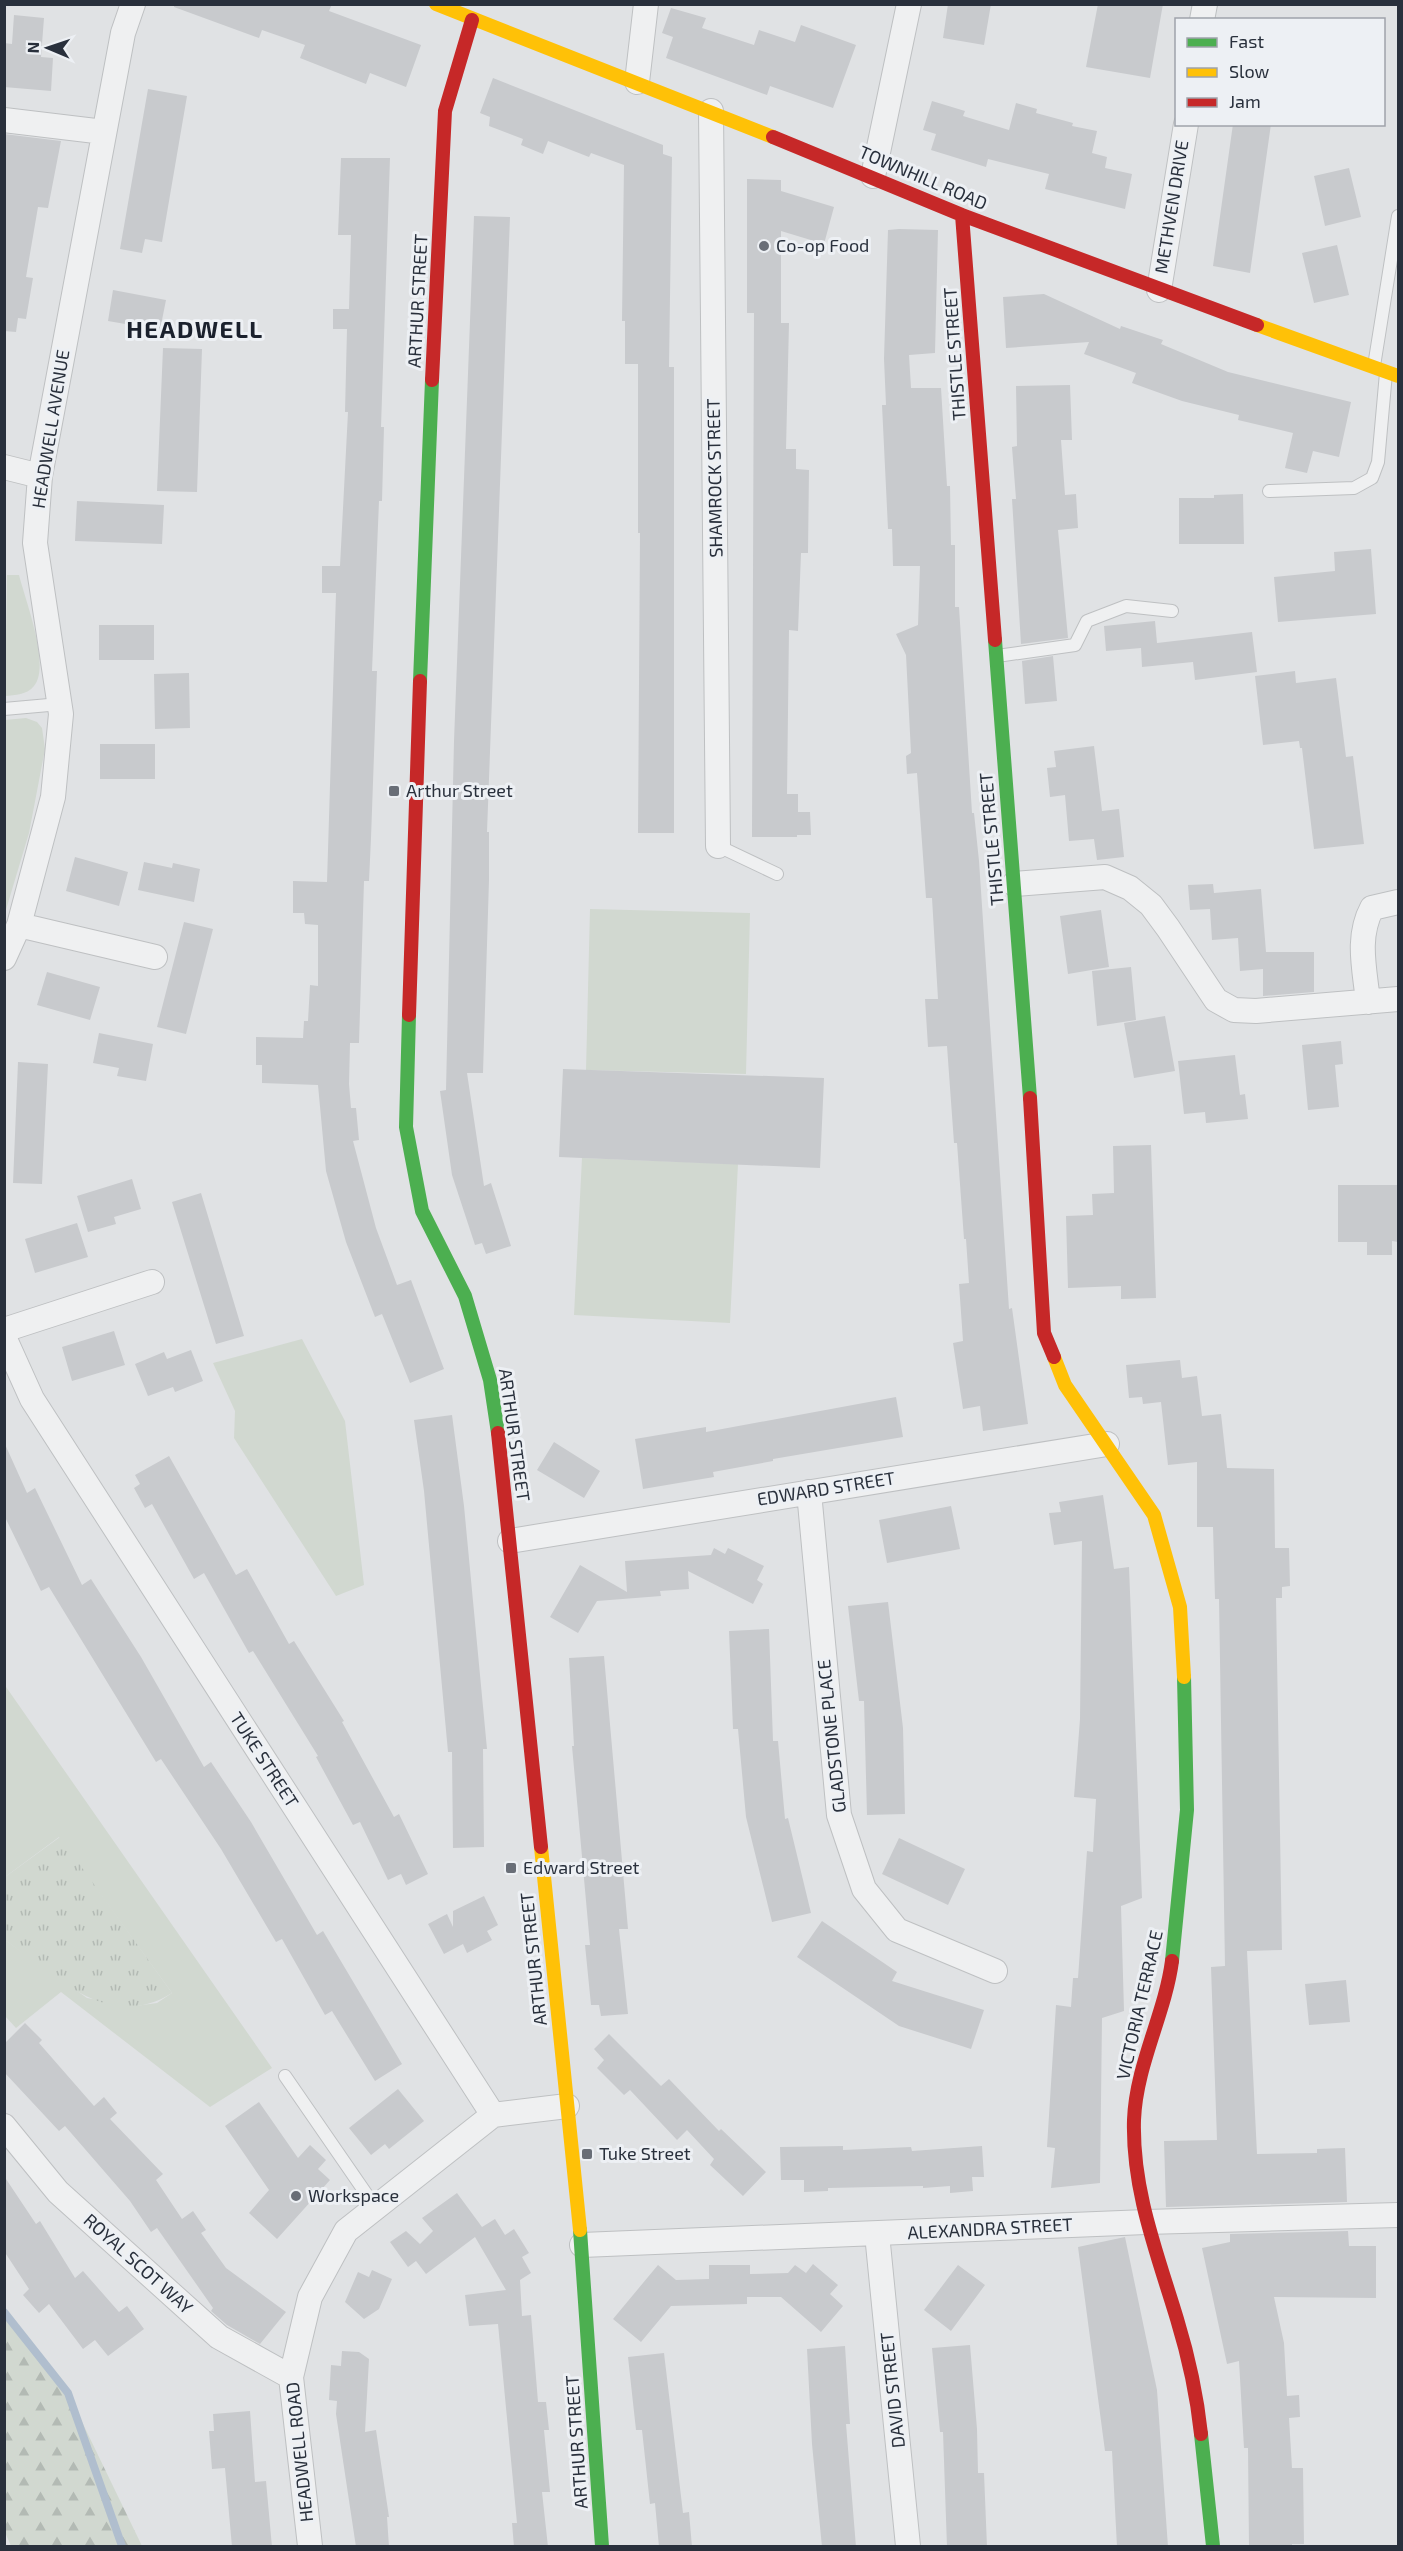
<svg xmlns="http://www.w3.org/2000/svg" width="1403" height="2551" font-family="'Exo 2',sans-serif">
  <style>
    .green { fill: #d1d8d0 }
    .forest { fill: url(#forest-firs) }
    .park { fill: url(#park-tufts) }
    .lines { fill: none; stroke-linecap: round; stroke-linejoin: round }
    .stream { stroke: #b0bece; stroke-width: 8 }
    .building { fill: #c8cacd }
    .lane-casing { stroke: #bec0c2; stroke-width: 14 }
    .street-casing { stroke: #bec0c2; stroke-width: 26 }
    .lane { stroke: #eff0f1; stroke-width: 12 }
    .street { stroke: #eff0f1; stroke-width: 24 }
    .fast { stroke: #4caf50; stroke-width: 14 }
    .slow { stroke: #ffc107; stroke-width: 14 }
    .jam { stroke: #c62828; stroke-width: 14 }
    .poi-dot { fill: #696e77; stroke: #edf0f4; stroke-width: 2 }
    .labels { text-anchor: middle; stroke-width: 6; stroke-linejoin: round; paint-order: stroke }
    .street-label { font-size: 18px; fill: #29303c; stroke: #edf0f4 }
    .poi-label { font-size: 18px; fill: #29303c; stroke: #edf0f4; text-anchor: start }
    .district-label { font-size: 24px; font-weight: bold; letter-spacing: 1.5px; fill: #1b212d; stroke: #edf0f4 }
  </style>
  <defs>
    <pattern id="forest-firs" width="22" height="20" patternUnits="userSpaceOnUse" patternTransform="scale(1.5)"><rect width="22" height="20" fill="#d1d8d0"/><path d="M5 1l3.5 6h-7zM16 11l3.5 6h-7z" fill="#b3bab4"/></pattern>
    <pattern id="park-tufts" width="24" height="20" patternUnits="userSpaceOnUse" patternTransform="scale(1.5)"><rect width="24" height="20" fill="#d1d8d0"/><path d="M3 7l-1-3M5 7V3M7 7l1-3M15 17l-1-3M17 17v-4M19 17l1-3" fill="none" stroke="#b3bab4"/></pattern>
  </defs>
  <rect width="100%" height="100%" fill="#e0e2e4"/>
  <path class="green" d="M7 575H19C25 599 51 666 34 686 27 695 15 695 5 696Z
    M26 718 37 722 42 728 45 749 29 833 5 913V720Z
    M590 909 750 913 746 1074 586 1070Z
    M582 1158 738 1164 730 1323 574 1315Z
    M302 1339 345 1421 364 1585 336 1596 234 1438 235 1411 213 1363Z
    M4 1684 272 2068 210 2107 61 1992 16 2028 5 2016V1940L87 1998 135 2006 157 2003 172 1993 59 1837 5 1877Z"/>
  <path class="forest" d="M5 2312 68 2393 142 2546H11L4 2530Z"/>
  <path class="park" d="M60 1837 172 1993C109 2033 54 1975 5 1940V1877Z"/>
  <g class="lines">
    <path class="stream" d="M4 2312 68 2393 122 2546"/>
  </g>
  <path class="building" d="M174 4H332L329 11 421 45 406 87 370 73 366 84 300 58 305 45 262 30 259 38 174 7Z
    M948 4H991L984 45 943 38Z
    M1098 4H1163L1150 78 1086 67Z
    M671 8 706 18 702 28 754 45 759 30 795 42 801 25 856 45 833 108 770 86 767 95 666 58 673 37 662 33Z
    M14 15 44 18 41 57 53 58 51 91 4 87V43L12 44Z
    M493 78 663 145V154L672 157 669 367H674V833H638L640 533H638V364H625V321H622L624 165 591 153 589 157 548 141 543 154 521 145 523 139 489 126 490 117 480 113Z
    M148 89 187 96 162 242 145 239 142 253 120 249Z
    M932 101 965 111 963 116 1009 130 1016 103 1037 109 1036 113 1073 123 1072 126 1097 131 1092 153 1107 157 1105 168 1132 174 1125 209 1045 189 1049 174 988 159 986 167 931 150 936 134 923 130Z
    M1233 124H1271L1250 273 1213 266Z
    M4 134 61 141 48 208 38 207 26 277 33 278 26 319 18 318 16 332 4 331Z
    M341 158H390L381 427H384L382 501H379L372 671H377L371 838 369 881H364L359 1043H350L349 1084 351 1108H356L359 1140 353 1141 376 1228 397 1285 411 1280 444 1369 410 1383 382 1314 375 1317 346 1242 326 1171 318 1085 262 1083V1065H256V1037L303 1038 304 1021H308L310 985 318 986V925L305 924 304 913H293V881L327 882 336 593H322V566H340L348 412H345L347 329H333V309H349L351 235H338Z
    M1349 168 1361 217 1325 226 1314 176Z
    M747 179 781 180V191L834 207 824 244 781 231V323H789L786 449H796V469L809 470 808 553H801L798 631 789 630 787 794H798V812H810L811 835H797V837H752L754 313H747Z
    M474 216 510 217 487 832H489V880L483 1073H467L484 1186 491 1183 511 1246 486 1254 482 1243 475 1245 452 1175 440 1091 446 1090 454 741Z
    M899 229 938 230 935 353 909 355 911 388H941L947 486H950L951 545H955V607H959L972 813H974L979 861 1009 1309 1012 1308 1028 1424 983 1431 980 1406 963 1409 953 1343 963 1341 959 1284 969 1283 966 1239H964L957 1143H954L947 1046 928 1047 925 999H938L932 898H926L917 773 907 774 906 756 911 753 906 655 896 634 918 625 920 566H893L892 529H888L882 405H886L884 359 888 230Z
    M1337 245 1349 295 1314 303 1302 253Z
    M113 290 166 300 160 330 108 321Z
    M1044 294 1120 329 1121 326 1163 340 1161 344 1228 372 1351 402 1339 457 1313 451 1307 473 1285 468 1293 433 1238 420 1239 415 1182 401 1132 383 1136 373 1084 354 1089 342 1006 348 1003 297Z
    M163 348 202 349 197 492 157 491Z
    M1070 385 1072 440H1061L1065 495 1076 494 1078 528 1058 530 1068 638 1021 644 1012 499H1016L1012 447 1017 446 1016 386Z
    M1243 494 1244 544H1179V498H1214V495Z
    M77 501 164 505 162 544 75 541Z
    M1371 549 1376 614 1278 622 1274 577 1335 571 1334 552Z
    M1155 621 1157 643 1252 632 1257 672 1195 680 1193 662 1142 667 1141 648 1106 651 1104 626Z
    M99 625H154V660H99Z
    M1053 656 1057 701 1025 704 1022 661Z
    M1295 671 1296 683 1336 678 1346 757 1353 756 1364 844 1314 849 1302 748H1300L1299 741 1263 745 1255 676Z
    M189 673 190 728 155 729 154 674Z
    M100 744H155V779H100Z
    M1094 746 1102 811 1119 809 1124 857 1097 860 1094 839 1069 841 1065 795 1050 797 1047 768 1056 767 1054 751Z
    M75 857 128 872 119 906 66 891Z
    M144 862 172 868 173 863 200 869 194 902 138 890Z
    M1213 884 1214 893 1261 889 1266 952H1314V992L1263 996V969L1240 971 1238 938 1212 940 1210 909 1190 910 1188 885Z
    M1101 910 1109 967 1068 974 1060 916Z
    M184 922 213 929 186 1034 157 1027Z
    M1131 967 1136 1020 1097 1026 1092 971Z
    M47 972 100 987 90 1020 37 1005Z
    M1165 1016 1175 1071 1134 1078 1124 1023Z
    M99 1033 153 1044 146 1081 117 1076 119 1068 93 1063Z
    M1341 1041 1343 1064 1335 1065 1339 1107 1308 1110 1302 1045Z
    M1235 1055 1240 1095 1245 1094 1248 1119 1206 1123 1205 1112 1184 1114 1178 1061Z
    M18 1062 48 1064 42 1184 13 1183Z
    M563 1069 824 1078 820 1168 559 1157Z
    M1151 1145 1156 1298 1121 1299V1286L1068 1288 1066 1216 1093 1215 1092 1194 1114 1193 1113 1146Z
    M132 1179 141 1209 114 1217 116 1224 88 1232 77 1196Z
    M1338 1185H1398V1242L1392 1241V1255H1367V1242H1338Z
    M201 1193 244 1336 216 1344 172 1202Z
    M77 1223 88 1257 35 1273 25 1239Z
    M114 1331 125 1365 72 1381 62 1347Z
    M191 1350 203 1381 175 1392 173 1387 148 1396 135 1364 164 1352 167 1359Z
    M1180 1360 1182 1378 1197 1376 1202 1416 1221 1414 1227 1468 1274 1469 1275 1548H1289L1290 1586 1282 1587V1598H1276L1282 1950 1247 1951 1257 2154 1317 2153V2149L1345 2148 1347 2202 1166 2207 1164 2141 1217 2140 1211 1967 1225 1966 1219 1599H1215L1213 1527H1197V1462L1168 1465 1161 1402 1143 1404 1142 1397 1129 1398 1126 1365Z
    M896 1397 903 1437 773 1459V1461L713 1472 714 1477 643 1489 635 1439 706 1427V1432Z
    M452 1415 464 1506 487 1749H483L484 1847 453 1848 452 1752H448L424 1491 414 1420Z
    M4 1442 27 1493 35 1488 82 1585 91 1579 141 1657 204 1767 211 1762 251 1822 317 1935 323 1931 402 2064 375 2081 332 2011 325 2015 282 1939 276 1942 221 1849 161 1759 156 1762 49 1587 41 1591 4 1515Z
    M554 1442 600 1471 584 1498 537 1470Z
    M169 1456 236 1575 247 1569 289 1644 294 1641 344 1721 342 1722 394 1817 399 1814 428 1874 406 1885 401 1874 388 1880 360 1822 353 1825 316 1757 318 1756 253 1651 249 1653 204 1573 194 1579 152 1504 145 1508 134 1488 140 1484 135 1475Z
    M1103 1495 1114 1569 1129 1567 1142 1898 1121 1906 1124 2011 1102 2018 1100 2183 1051 2188 1055 2148 1047 2147 1056 2005 1071 2007 1073 1978H1078L1087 1851 1093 1852 1096 1799 1074 1797 1080 1719 1082 1541 1054 1545 1049 1513 1061 1512 1059 1502Z
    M951 1506 960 1549 887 1563 879 1520Z
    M714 1548 725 1554 728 1548 764 1566 757 1580 763 1584 753 1604 688 1571 689 1589 660 1591 661 1596 597 1601 578 1633 550 1617 580 1565 627 1592 625 1561 711 1555Z
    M888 1602 903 1728 905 1814 867 1815 864 1701H859L848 1606Z
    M769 1629 773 1741H778L785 1819 788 1818 811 1913 772 1922 746 1817 738 1729H733L729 1631Z
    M604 1656 628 1929H619L628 2014 601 2016 599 2005H591L585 1945H590L572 1746H574L569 1658Z
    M899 1838 965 1869 948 1905 882 1874Z
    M484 1896 498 1925 487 1931 492 1940 467 1953 463 1944 444 1954 428 1924 447 1914 453 1927V1911Z
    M822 1921 897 1972 892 1981 984 2010 971 2049 899 2026 797 1957Z
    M1346 1980 1350 2022 1309 2025 1305 1984Z
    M25 2023 42 2040 39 2043 94 2106 104 2097 117 2113 110 2119 163 2174 156 2180 182 2219 193 2211 206 2230 201 2233 226 2268 286 2312 260 2344 227 2325 211 2311 213 2308 157 2228 151 2232 130 2201 65 2126 59 2131 4 2072V2044Z
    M609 2034 661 2086 669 2079 719 2131 721 2129 766 2172 743 2196 710 2165 714 2159 687 2130 677 2140 630 2090 624 2095 597 2068 604 2060 594 2049Z
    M398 2089 424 2121 389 2149 385 2144 371 2155 349 2128Z
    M259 2102 298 2158 310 2145 326 2160 318 2169 330 2180 277 2239 249 2213 269 2190 225 2126Z
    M843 2146V2150L911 2147 912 2151 982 2146 984 2177H972L973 2191 950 2193V2186L923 2188V2186L828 2188V2191L804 2192V2180H781L780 2147Z
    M4 2176 36 2224 40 2221 75 2278 83 2271 119 2312 127 2306 144 2329 108 2356 95 2340 83 2349 49 2304 39 2313 23 2295 29 2289 4 2251Z
    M457 2193 482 2227 495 2219 505 2235 514 2229 529 2253 522 2257 531 2273 520 2280 522 2316 531 2315 538 2402H546L549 2430H544L550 2492H542L548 2547H514L512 2523H517L498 2324 469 2326 465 2295 506 2290 475 2237 426 2274 416 2261 408 2267 390 2242 406 2231 420 2244 433 2231 422 2218Z
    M1348 2231 1349 2246H1376V2298L1274 2297 1284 2343 1287 2396 1299 2395 1300 2417 1289 2418 1292 2468H1303L1304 2544H1292V2547H1249L1248 2448H1244L1239 2361 1227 2364 1202 2248 1230 2242V2234Z
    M1125 2237 1157 2390 1168 2547H1117L1112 2451H1105L1078 2247Z
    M813 2264 838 2285 830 2294 843 2306 821 2332 781 2297H747V2304L671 2306 641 2342 613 2319 658 2265 676 2280 709 2279V2265H750V2274L788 2273 795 2265 806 2273Z
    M958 2265 985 2285 951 2331 924 2310Z
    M372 2270 392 2279 379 2309 364 2319 345 2302 358 2272 369 2277Z
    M970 2345 977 2429 978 2473H984L987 2547H947L943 2432H940L932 2348Z
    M845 2346 850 2424H846L856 2547H822L812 2444 807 2349Z
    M342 2351 359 2352 369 2359 365 2432 376 2430 389 2517H387L389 2547H356L336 2414 337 2401 329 2400 331 2365 341 2366Z
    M664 2353 683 2513 689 2512 692 2547H659L655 2503 650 2504 642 2430H636L628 2357Z
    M250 2411 255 2482 266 2481 272 2547H232L225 2468 212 2469 209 2431H214L213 2414Z"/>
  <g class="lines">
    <g class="lane-casing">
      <path id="lane" d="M1374 366 1398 216
        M1269 491 1354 488 1372 478 1378 462 1386 373
        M997 656 1075 645 1087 621 1126 606 1172 611
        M4 709 60 704
        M718 846 777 874
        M285 2076 376 2208"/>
    </g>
    <g class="street-casing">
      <path id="street" d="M1202 20 1205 4
        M637 82 646 4
        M711 111 718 846
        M4 120 104 132
        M873 176 909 4
        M1159 290 1186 124
        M4 467 40 476
        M1014 884 1105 877 1130 888 1151 905 1168 928 1216 1000 1234 1010 1256 1011 1398 999
        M19 925 155 957
        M4 958 19 925 53 797 61 714 35 543 40 476 123 33 133 4
        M1368 1002C1365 970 1356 938 1372 908L1398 902
        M4 1330 152 1282
        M4 1337 32 1399 493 2115 567 2106
        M809 1492 839 1815 864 1889 897 1930 995 1971
        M510 1541 1107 1444
        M4 2126 58 2192 219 2337 291 2377
        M877 2234 908 2546
        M582 2245 1146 2222 1398 2215
        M310 2546 291 2377 310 2297 346 2231 493 2115"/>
    </g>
    <use href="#lane" class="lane"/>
    <use href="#street" class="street"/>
    <path class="fast" d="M995 640 1030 1098
      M420 681 432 380
      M409 1015 406 1127 422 1211 465 1296 490 1380 498 1433
      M1172 1961 1187 1810 1184 1677
      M580 2230 602 2546
      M1201 2434 1213 2546"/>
    <path class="slow" d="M436 4 773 137
      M1257 325 1398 376
      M1054 1357 1065 1385 1154 1515 1180 1607 1184 1677
      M541 1847 580 2230"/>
    <path class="jam" d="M773 137 962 215 1257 325
      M962 215 995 640
      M432 380 445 111 472 20
      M409 1015 420 681
      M1030 1098 1044 1333 1054 1357
      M498 1433 541 1847
      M1172 1961C1165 2014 1136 2065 1134 2120 1132 2190 1157 2253 1177 2319 1188 2355 1197 2396 1201 2434"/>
  </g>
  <g class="poi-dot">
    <circle cx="764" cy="246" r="6"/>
    <rect x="388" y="785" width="12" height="12" rx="3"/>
    <rect x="505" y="1862" width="12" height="12" rx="3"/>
    <rect x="581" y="2148" width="12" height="12" rx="3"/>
    <circle cx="296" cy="2196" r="6"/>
  </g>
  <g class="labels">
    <g class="street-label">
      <text transform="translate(923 178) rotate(23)" y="6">TOWNHILL ROAD</text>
      <text transform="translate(1172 207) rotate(-81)" y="6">METHVEN DRIVE</text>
      <text transform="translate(418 301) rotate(-87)" y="6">ARTHUR STREET</text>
      <text transform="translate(955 354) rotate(-94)" y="6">THISTLE STREET</text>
      <text transform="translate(51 429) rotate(-81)" y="6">HEADWELL AVENUE</text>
      <text transform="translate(715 478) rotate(-91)" y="6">SHAMROCK STREET</text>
      <text transform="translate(992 839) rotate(-95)" y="6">THISTLE STREET</text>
      <text transform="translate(514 1435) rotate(82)" y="6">ARTHUR STREET</text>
      <text transform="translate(826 1489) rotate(-9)" y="6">EDWARD STREET</text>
      <text transform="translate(832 1736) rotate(-96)" y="6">GLADSTONE PLACE</text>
      <text transform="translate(264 1760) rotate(57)" y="6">TUKE STREET</text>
      <text transform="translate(534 1959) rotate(-96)" y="6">ARTHUR STREET</text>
      <text transform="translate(1140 2005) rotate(-77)" y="6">VICTORIA TERRACE</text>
      <text transform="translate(990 2229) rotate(-3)" y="6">ALEXANDRA STREET</text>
      <text transform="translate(138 2264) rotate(42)" y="6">ROYAL SCOT WAY</text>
      <text transform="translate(893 2390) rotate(-96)" y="6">DAVID STREET</text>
      <text transform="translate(577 2442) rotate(-94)" y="6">ARTHUR STREET</text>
      <text transform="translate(300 2452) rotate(-96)" y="6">HEADWELL ROAD</text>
    </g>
    <g class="poi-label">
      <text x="776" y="252">Co-op Food</text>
      <text x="406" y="797">Arthur Street</text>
      <text x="523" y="1874">Edward Street</text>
      <text x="599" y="2160">Tuke Street</text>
      <text x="308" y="2202">Workspace</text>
    </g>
    <g class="district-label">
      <text x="195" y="338">HEADWELL</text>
    </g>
  </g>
  <rect width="1403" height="2551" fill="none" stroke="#29303c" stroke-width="12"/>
  <rect x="1175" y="18" width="210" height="108" fill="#edf0f4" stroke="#9fa3aa" stroke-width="1.5"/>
  <rect x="1187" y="38" width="30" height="9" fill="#4caf50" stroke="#9fa3aa" stroke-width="1.5"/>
  <text x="1229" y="48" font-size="18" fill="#29303c">Fast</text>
  <rect x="1187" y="68" width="30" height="9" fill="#ffc107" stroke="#9fa3aa" stroke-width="1.5"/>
  <text x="1229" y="78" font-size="18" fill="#29303c">Slow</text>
  <rect x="1187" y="98" width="30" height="9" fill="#c62828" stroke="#9fa3aa" stroke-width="1.5"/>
  <text x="1229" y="108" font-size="18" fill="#29303c">Jam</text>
  <g transform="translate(48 48) rotate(272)" stroke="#edf0f4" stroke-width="4.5" paint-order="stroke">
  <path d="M0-4.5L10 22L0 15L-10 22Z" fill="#29303c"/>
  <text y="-9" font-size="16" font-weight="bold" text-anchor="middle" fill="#29303c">N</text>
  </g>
</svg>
